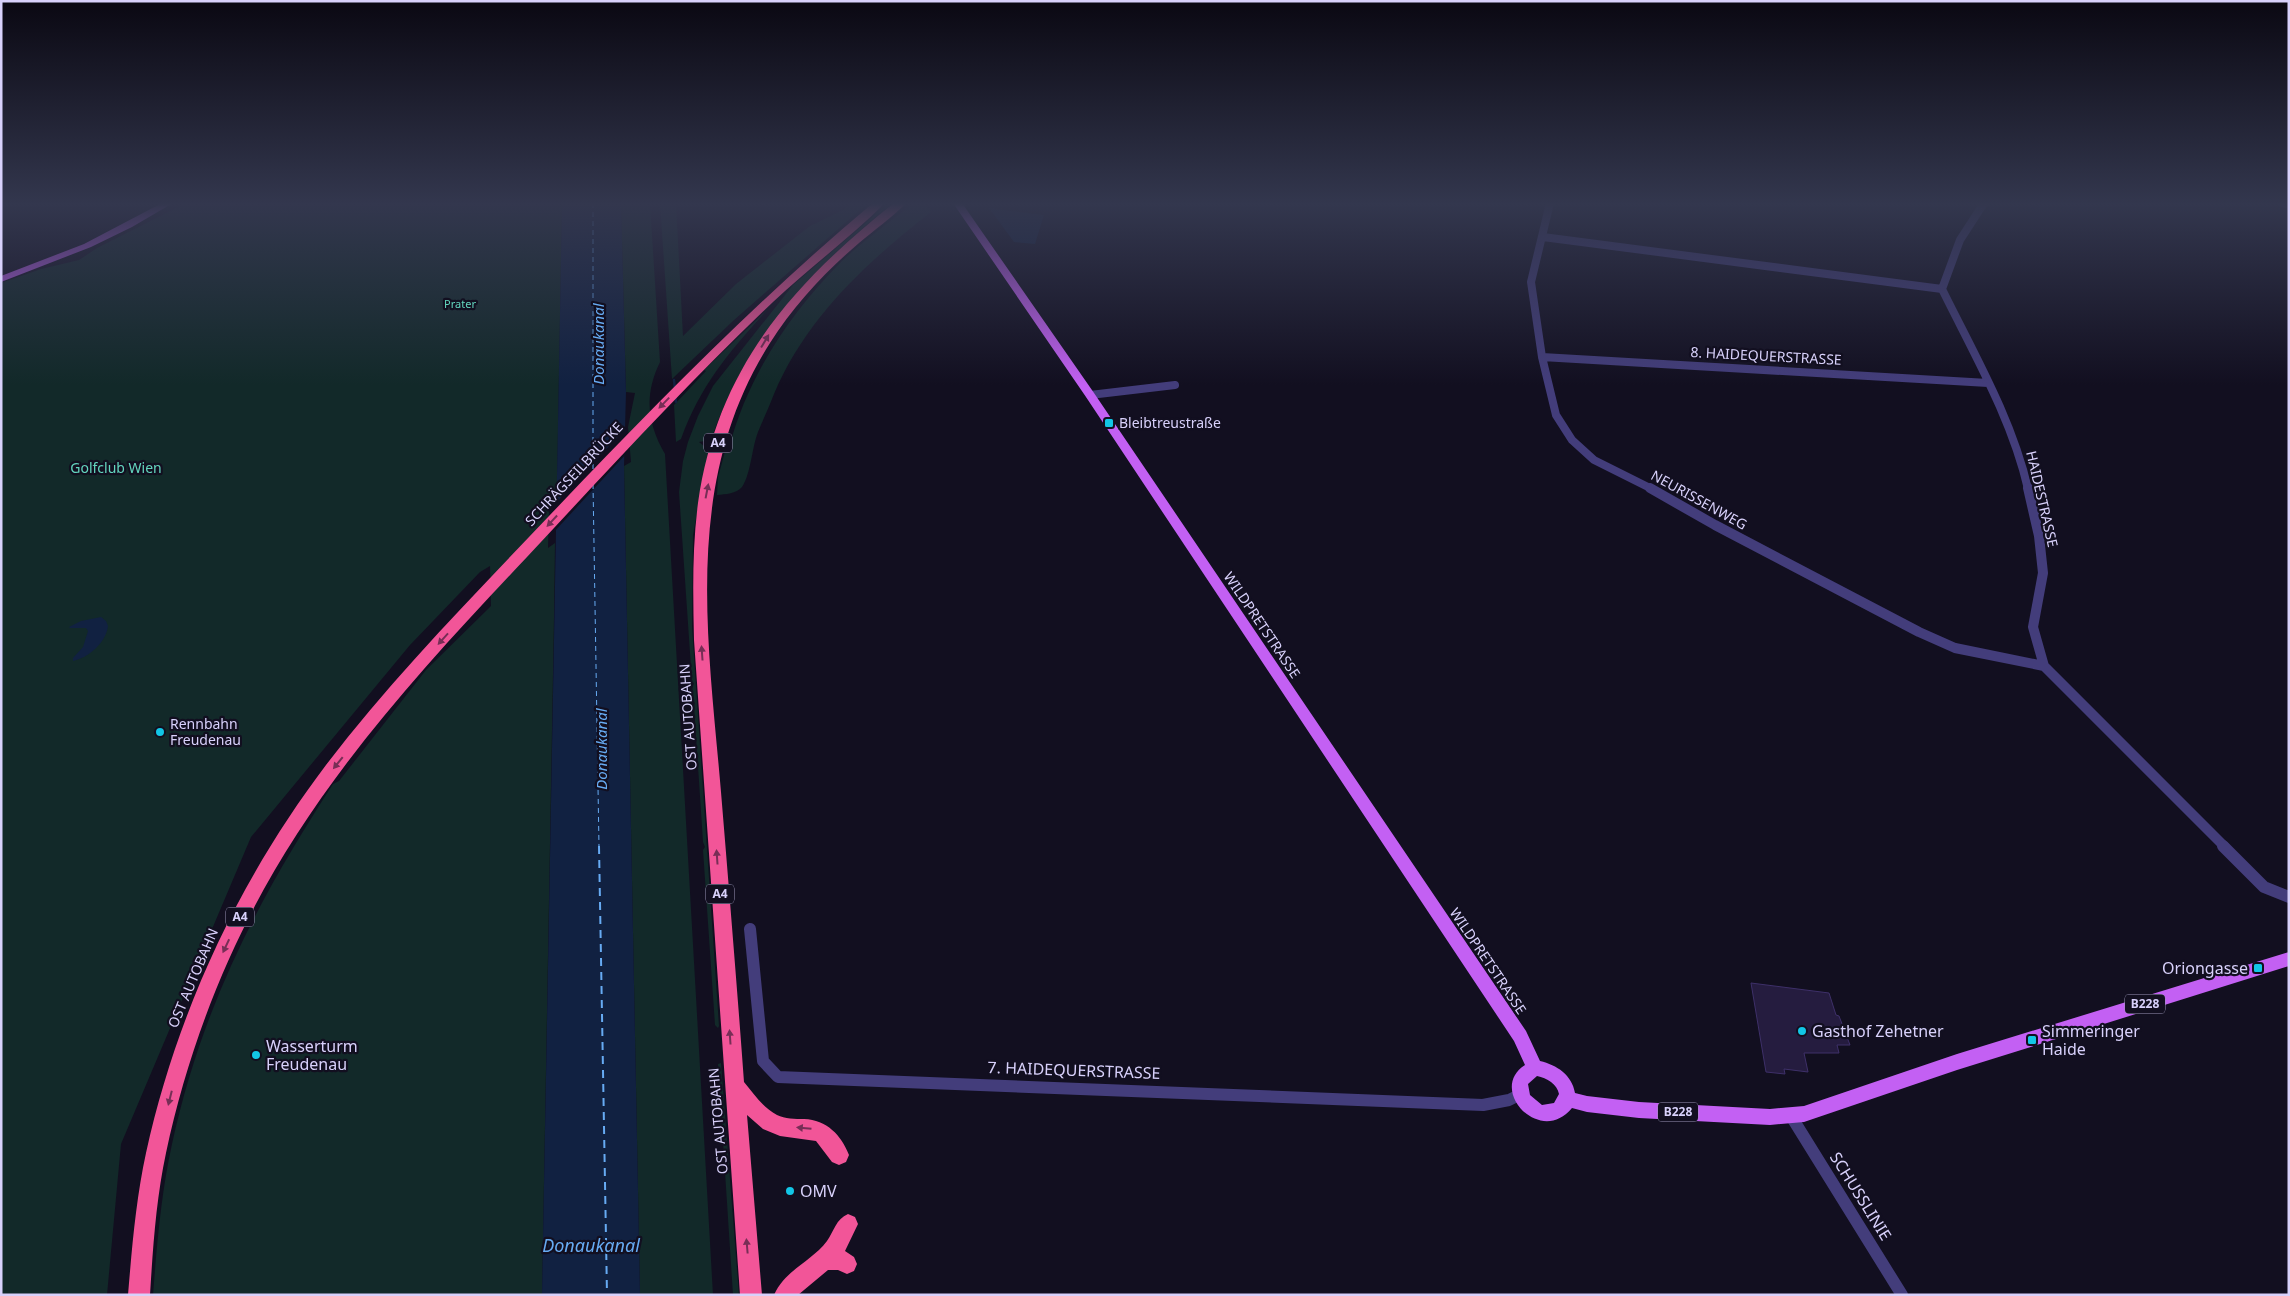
<svg xmlns="http://www.w3.org/2000/svg" width="2290" height="1296" font-family="'Noto Sans',sans-serif">
  <style>
    .green { fill: #122929 }
    .water { fill: #112141 }
    .pier { fill: #120f20 }
    .lines { fill: none; stroke-linecap: round; stroke-linejoin: round }
    .stream { stroke: #112141; stroke-width: 2.5 }
    .ferry-far1 { stroke: #67abf3; stroke-width: 1; stroke-dasharray: 5 4; stroke-linecap: butt }
    .ferry { stroke: #67abf3; stroke-width: 2; stroke-dasharray: 8 6; stroke-linecap: butt }
    .building { fill: #251c3f; stroke: #3e3069 }
    .minor-far2 { stroke: #433d7b; stroke-width: 8 }
    .minor-far1 { stroke: #433d7b; stroke-width: 10 }
    .minor { stroke: #433d7b; stroke-width: 12 }
    .primary { fill: #c360f3; fill-rule: evenodd }
    .motorway { fill: #f25598; fill-rule: evenodd }
    .oneway { fill: #772e56 }
    .poi-dot { fill: #12c6e6; stroke: #120f20; stroke-width: 2 }
    .labels { text-anchor: middle; stroke-width: 4.5; stroke-linejoin: round; paint-order: stroke }
    .far-park-label { font-size: 11px; fill: #63d5be; stroke: #120f20 }
    .shield { fill: #120f20; stroke: #9d97b9; stroke-width: 1 }
    .shield-label { font-size: 12px; font-weight: bold; fill: #d8d1fb }
    .street-label { font-size: 14px; fill: #d8d1fb; stroke: #120f20 }
    .poi-label { font-size: 14px; fill: #d8d1fb; stroke: #120f20; text-anchor: start }
    .park-label { font-size: 14px; fill: #63d5be; stroke: #120f20 }
    .water-label { font-size: 15px; font-style: italic; fill: #67abf3; stroke: #120f20 }
    .near-poi-label { font-size: 16px; fill: #d8d1fb; stroke: #120f20; text-anchor: start }
    .near-street-label { font-size: 16px; fill: #d8d1fb; stroke: #120f20 }
    .near-water-label { font-size: 18px; font-style: italic; fill: #67abf3; stroke: #120f20 }
  </style>
  <rect width="100%" height="100%" fill="#120f20"/>
  <path class="green" d="M186 203H562L557 491 549 510 548 548 555 543 554 618 542 1295H153C157 1244 161 1194 172 1144 202 1007 257 901 333 784L339 781 426 670 491 606 490 566 480 572 410 645 251 837 121 1144 107 1295H1V283L41 269 79 260 97 248Z
    M621 203H650L660 362C644 395 647 423 665 454L713 1295H640L624 466 631 462 628 427 635 393 626 392Z
    M660 203H676L683 336 736 284 810 226 845 209 850 203H868L734 320 672 379Z
    M889 203H892C809 273 747 335 711 440L699 442 704 446 709 447 693 535 692 627 719 1026 718 1028 715 1025 703 850 705 847 703 842 694 706 695 703C691 698 692 688 694 683L692 682 679 492 683 461 688 442 698 416 713 386 793 285Z
    M913 203H923L931 212C867 262 806 318 774 394 769 407 763 420 758 432 752 447 751 474 742 487 736 494 726 494 717 495L718 477 726 448H729C747 377 790 313 842 261 864 240 890 222 913 203Z
    M768 309C729 352 701 384 681 439L676 442 674 405 706 371 704 370Z
    M721 1063 739 1295H733L718 1064Z"/>
  <path class="water" d="M562 203H621L626 392 624 466 640 1295H542Z
    M989 208 1044 215 1035 244 1014 242Z
    M101 617 106 621 108 626C106 643 88 658 73 661V658L83 647 88 631 86 628H70L69 627 81 621Z"/>
  <path class="pier" d="M627 427 626 454 553 533 554 505Z"/>
  <g class="lines">
    <path class="stream" d="M674 380 675 389
      M675 395 676 402"/>
    <path class="ferry-far1" d="M593 203V470
      M593 484 599 847"/>
    <path class="ferry" d="M599 846 607 1295"/>
  </g>
  <path class="building" d="M1751 983 1829 993 1836 1015 1839 1016 1850 1045H1837L1839 1053H1804L1808 1072 1784 1069 1785 1074 1766 1072Z"/>
  <g class="lines">
    <path class="minor-far2" d="M1550 203 1531 282 1542 357 1556 415 1572 440 1594 460 1652 489
      M1984 203 1960 240 1942 289C1974 354 2012 419 2028 489
      M2283 203 2289 205
      M1543 237 1942 289
      M1542 357 1988 383
      M1090 395 1175 385"/>
    <path class="minor-far1" d="M1650 488 1715 525 1919 632 1955 648 2044 666
      M2028 488 2039 536 2043 573 2033 627 2044 666 2225 847"/>
    <path class="minor" d="M2223 846 2264 887 2289 897
      M750 929 763 1061 778 1077 1483 1105 1509 1100 1521 1094
      M1791 1116 1902 1295"/>
    <path class="primary" d="M162 203H173L132 227 91 247 1 282V276L84 244Z
      M953 203H962L1094 393 1526 1031 1540 1061C1557 1065 1572 1075 1575 1093L1587 1096 1639 1102 1770 1109 1804 1106 1957 1054 2289 952V966L1957 1070 1804 1122 1770 1125 1639 1118 1587 1112 1572 1108C1540 1147 1487 1089 1525 1065L1514 1041 1086 397ZM1537 1076C1547 1078 1557 1084 1559 1094L1554 1103 1542 1105 1530 1095 1528 1084Z"/>
    <path class="motorway" d="M873 203H885C850 238 809 268 773 302 687 384 608 470 527 557 445 644 362 733 297 834 234 931 190 1040 166 1153 156 1200 153 1247 150 1295H128C132 1247 136 1199 146 1153 177 1012 239 880 326 765 393 677 472 597 549 516 653 407 757 300 873 203Z
      M894 203H906C892 218 874 230 859 243 825 272 794 305 770 343 682 481 708 638 721 792 729 889 737 986 744 1082 754 1094 763 1108 777 1115 785 1119 795 1119 804 1119 827 1120 841 1135 849 1155L846 1162 839 1165 832 1162 816 1141 780 1136 763 1129 747 1115 762 1295H740L694 640C693 595 692 549 698 503 717 369 791 285 894 203Z
      M848 1214 855 1217 858 1224 845 1251 854 1257 857 1264 854 1271 847 1274 838 1270H828L798 1295H774C785 1270 811 1262 827 1241 834 1231 836 1219 848 1214Z"/>
  </g>
  <defs><path id="oneway-solid" d="M-6-.8H1V-3.2L6.5 0L1 3.2V.8H-6Z" transform="scale(1.25)"/></defs>
  <g class="oneway">
    <use href="#oneway-solid" transform="translate(765 341) rotate(-59)"/>
    <use href="#oneway-solid" transform="translate(664 403) rotate(134)"/>
    <use href="#oneway-solid" transform="translate(707 491) rotate(-79)"/>
    <use href="#oneway-solid" transform="translate(552 521) rotate(133)"/>
    <use href="#oneway-solid" transform="translate(443 639) rotate(132)"/>
    <use href="#oneway-solid" transform="translate(702 653) rotate(-94)"/>
    <use href="#oneway-solid" transform="translate(338 763) rotate(129)"/>
    <use href="#oneway-solid" transform="translate(717 857) rotate(-94)"/>
    <use href="#oneway-solid" transform="translate(226 946) rotate(115)"/>
    <use href="#oneway-solid" transform="translate(730 1037) rotate(-94)"/>
    <use href="#oneway-solid" transform="translate(170 1098) rotate(104)"/>
    <use href="#oneway-solid" transform="translate(804 1128) rotate(-175)"/>
    <use href="#oneway-solid" transform="translate(747 1246) rotate(-95)"/>
  </g>
  <linearGradient id="sky" x2="0" y2="1"><stop stop-color="#0a0812"/><stop offset="0.53" stop-color="#33374e"/><stop offset="1" stop-color="#33374e" stop-opacity="0"/></linearGradient>
  <rect width="2290" height="385" fill="url(#sky)"/>
  <g class="poi-dot">
    <rect x="1104" y="418" width="10" height="10" rx="2.5"/>
    <circle cx="160" cy="732" r="5"/>
    <rect x="2253" y="963" width="10" height="10" rx="2.5"/>
    <circle cx="1802" cy="1031" r="5"/>
    <rect x="2027" y="1035" width="10" height="10" rx="2.5"/>
    <circle cx="256" cy="1055" r="5"/>
    <circle cx="790" cy="1191" r="5"/>
  </g>
  <g class="labels">
    <g class="far-park-label">
      <text x="460" y="308">Prater</text>
    </g>
    <g class="shield">
      <rect x="704" y="433.5" width="28" height="19" rx="4"/>
      <rect x="706" y="884.5" width="28" height="19" rx="4"/>
      <rect x="226" y="907.5" width="28" height="19" rx="4"/>
      <rect x="2125" y="994.5" width="40" height="19" rx="4"/>
      <rect x="1658" y="1102.5" width="40" height="19" rx="4"/>
    </g>
    <g class="shield-label">
      <text x="718" y="447">A4</text>
      <text x="720" y="898">A4</text>
      <text x="240" y="921">A4</text>
      <text x="2145" y="1008">B228</text>
      <text x="1678" y="1116">B228</text>
    </g>
    <g class="street-label">
      <text transform="translate(1766 356) rotate(3)" y="5">8. HAIDEQUERSTRASSE</text>
      <text transform="translate(574 474) rotate(-47)" y="5">SCHRÄGSEILBRÜCKE</text>
      <text transform="translate(2042 499) rotate(77)" y="5">HAIDESTRASSE</text>
      <text transform="translate(1699 500) rotate(29)" y="5">NEURISSENWEG</text>
      <text transform="translate(1262 625) rotate(56)" y="5">WILDPRETSTRASSE</text>
      <text transform="translate(688 717) rotate(-94)" y="5">OST AUTOBAHN</text>
      <text transform="translate(1488 961) rotate(56)" y="5">WILDPRETSTRASSE</text>
      <text transform="translate(193 978) rotate(-67)" y="5">OST AUTOBAHN</text>
      <text transform="translate(718 1121) rotate(-95)" y="5">OST AUTOBAHN</text>
    </g>
    <g class="poi-label">
      <text x="1119" y="428">Bleibtreustraße</text>
      <text x="170" y="729">Rennbahn<tspan x="170" dy="16">Freudenau</tspan></text>
    </g>
    <g class="park-label">
      <text x="116" y="473">Golfclub Wien</text>
    </g>
    <g class="water-label">
      <text transform="translate(599 344) rotate(-90)" y="5">Donaukanal</text>
      <text transform="translate(602 749) rotate(-90)" y="5">Donaukanal</text>
    </g>
    <g class="near-poi-label">
      <text x="2248" y="974" text-anchor="end">Oriongasse</text>
      <text x="1812" y="1037">Gasthof Zehetner</text>
      <text x="2042" y="1037">Simmeringer<tspan x="2042" dy="18">Haide</tspan></text>
      <text x="266" y="1052">Wasserturm<tspan x="266" dy="18">Freudenau</tspan></text>
      <text x="800" y="1197">OMV</text>
    </g>
    <g class="near-street-label">
      <text transform="translate(1074 1070) rotate(2)" y="6">7. HAIDEQUERSTRASSE</text>
      <text transform="translate(1861 1196) rotate(58)" y="6">SCHUSSLINIE</text>
    </g>
    <g class="near-water-label">
      <text x="591" y="1252">Donaukanal</text>
    </g>
  </g>
  <rect width="2290" height="1296" fill="none" stroke="#d8d1fb" stroke-width="5"/>
</svg>
